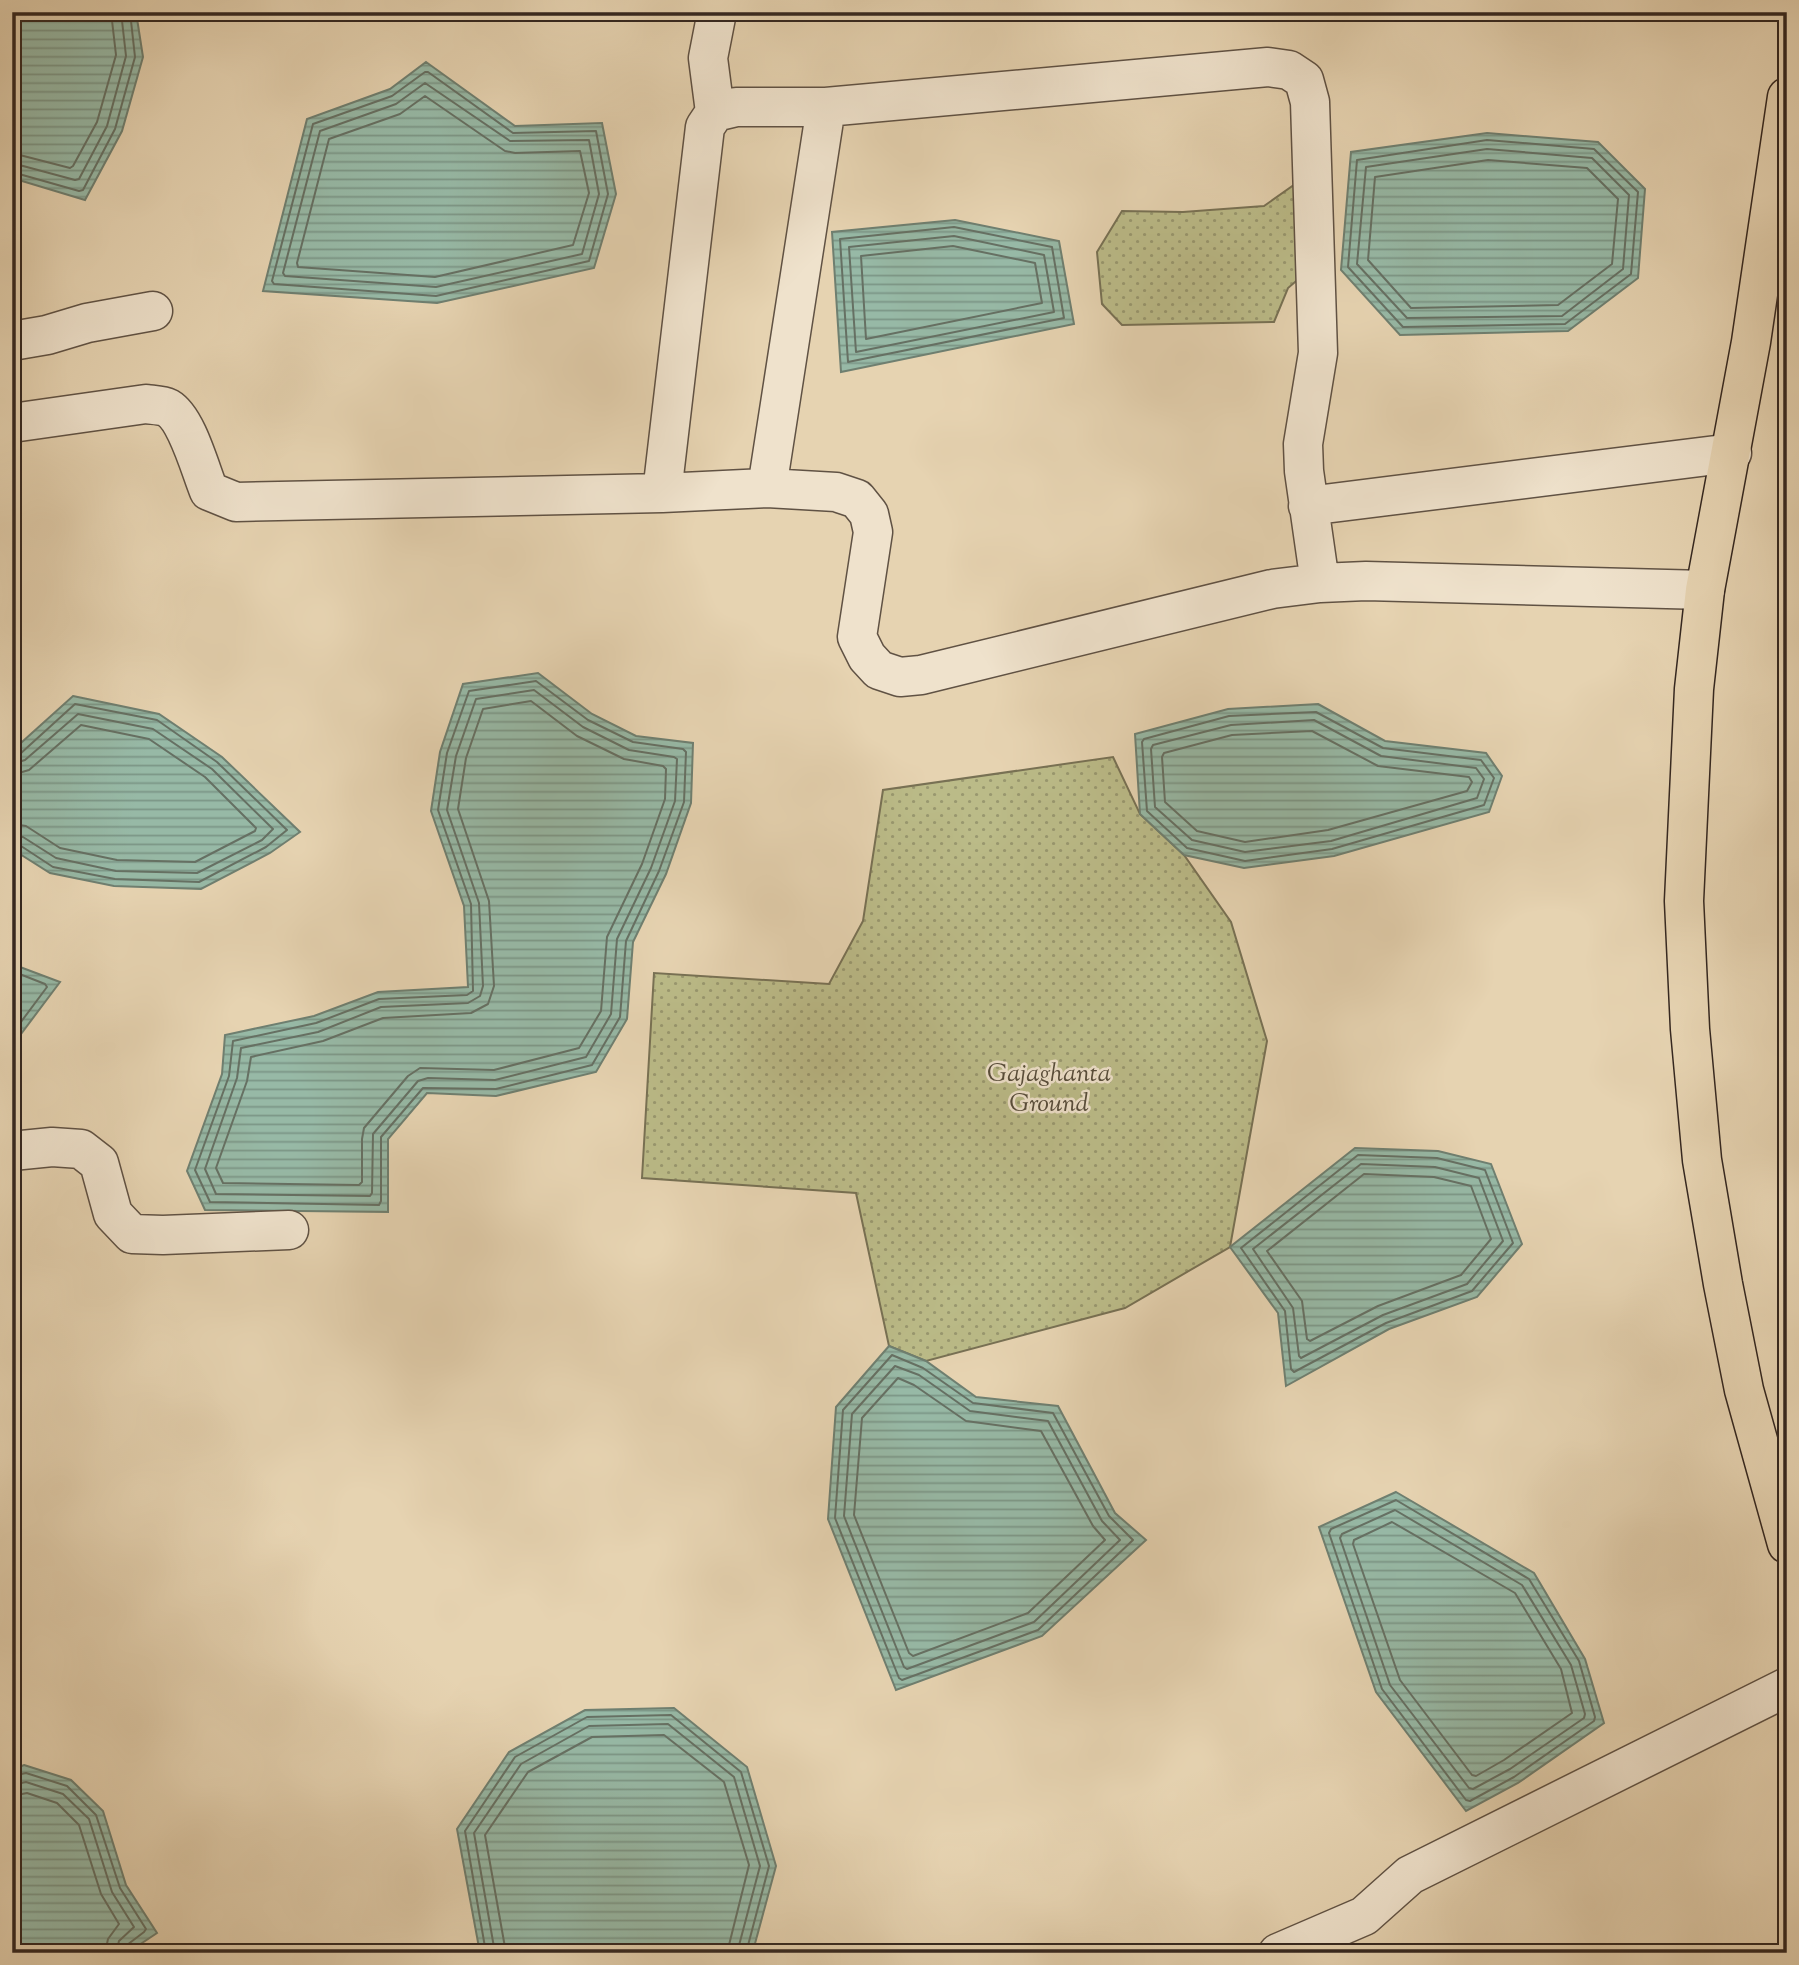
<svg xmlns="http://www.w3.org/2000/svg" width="1799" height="1965" font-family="'Sorts Mill Goudy',serif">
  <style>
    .grass { fill: url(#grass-dots); stroke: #787154; stroke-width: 2 }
    .water { fill: url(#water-rules); stroke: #6f7f70; stroke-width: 2 }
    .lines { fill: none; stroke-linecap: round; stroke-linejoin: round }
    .shore { stroke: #667063; stroke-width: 2 }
    .minor-casing { stroke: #605244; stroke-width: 41 }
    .primary-casing { stroke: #342720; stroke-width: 41 }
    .minor { stroke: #efe2cc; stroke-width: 38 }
    .primary { stroke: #e6d3b1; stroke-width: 38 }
    .labels { text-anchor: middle; stroke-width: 5; stroke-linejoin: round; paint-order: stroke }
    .park-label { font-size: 26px; font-style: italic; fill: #564c3a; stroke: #efe2cc }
  </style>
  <defs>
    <pattern id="grass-dots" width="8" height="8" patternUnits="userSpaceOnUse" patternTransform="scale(1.75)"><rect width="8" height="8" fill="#bb8"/><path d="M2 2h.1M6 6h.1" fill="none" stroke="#99986f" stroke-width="1.8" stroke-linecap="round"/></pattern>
    <pattern id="water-rules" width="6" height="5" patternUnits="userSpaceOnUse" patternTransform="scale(1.75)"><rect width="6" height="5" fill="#97b9a6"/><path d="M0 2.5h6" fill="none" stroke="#7c9687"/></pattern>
  </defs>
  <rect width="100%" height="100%" fill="#e6d3b1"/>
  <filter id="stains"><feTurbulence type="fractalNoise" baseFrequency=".00286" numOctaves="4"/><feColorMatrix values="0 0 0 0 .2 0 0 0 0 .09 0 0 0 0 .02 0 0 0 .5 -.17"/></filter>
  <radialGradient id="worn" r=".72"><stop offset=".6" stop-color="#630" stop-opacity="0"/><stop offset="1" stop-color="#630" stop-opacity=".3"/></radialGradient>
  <path class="grass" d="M1315 170 1323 258 1288 288 1274 322 1122 325 1102 304 1097 252 1122 211 1183 212 1264 206Z
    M1113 757 1140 814 1184 855 1231 922 1267 1041 1230 1247 1125 1308 926 1361 889 1346 856 1193 642 1178 654 973 829 984 863 921 883 790Z"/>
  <path class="water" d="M12 12H136L143 57 122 131 85 200 12 178Z
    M426 62 515 126 602 123 616 194 594 268 437 303 263 291 307 119 390 89Z
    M1487 133 1598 142 1645 189 1638 278 1568 331 1400 335 1341 270 1351 152Z
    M955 220 1059 241 1074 324 841 372 832 232Z
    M538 673 592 714 636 736 693 743 691 803 666 874 633 942 627 1019 596 1072 496 1096 427 1093 388 1139V1212L205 1210 187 1171 222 1074 225 1035 314 1016 378 992 468 987 464 906 431 811 440 752 463 684Z
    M73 696 159 714 222 757 300 832 270 853 201 889 114 886 50 873 12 849V751Z
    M1318 704 1385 741 1486 753 1502 776 1489 812 1334 856 1244 868 1184 855 1140 814 1135 734 1228 709Z
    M12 964 60 982 12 1046Z
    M1355 1148 1438 1151 1491 1164 1522 1244 1477 1297 1389 1329 1286 1386 1278 1313 1230 1247Z
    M889 1346 926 1361 976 1397 1058 1406 1115 1513 1146 1540 1042 1636 896 1690 828 1519 836 1407Z
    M1396 1492 1534 1573 1585 1659 1604 1723 1518 1783 1466 1811 1376 1692 1319 1527Z
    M674 1708 747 1767 776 1866 753 1951 745 1953H480L457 1829 509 1752 585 1710Z
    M24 1765 71 1780 103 1811 126 1885 157 1933 127 1953H12V1770Z"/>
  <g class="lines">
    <path class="shore" d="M425 72H428L513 133 596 131 608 194 589 261 436 296 274 284 272 281 313 124 392 96Z
      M425 83 510 141 589 140 599 194 582 254 436 287 285 276 283 273 320 131 396 104Z
      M425 96 505 151 515 153 580 151 589 193 573 245 435 277 298 267 297 263 329 139 400 114Z
      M1487 140 1594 149 1638 192 1631 274 1565 324 1403 327 1348 267 1357 160Z
      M1487 149 1592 158 1629 195 1623 269 1562 316 1407 318 1357 264 1366 167Z
      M12 153 70 168 73 166 97 122 116 55 111 12
      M1488 160 1587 168 1618 199 1612 264 1558 305 1411 308 1368 260 1375 177Z
      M12 163 75 180 79 179 107 126 126 56 121 12
      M12 172 79 191 83 190 115 129 135 57 130 12
      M954 227 1052 247 1064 318 848 362 840 239Z
      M954 236 1044 255 1054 312 856 352 849 247Z
      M953 246 1035 263 1042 303 866 339 861 256Z
      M536 681 588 720 633 742 683 749 686 752 684 802 659 871 626 941 620 1017 592 1065 496 1089 423 1088 381 1137V1201L379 1205 210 1202 195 1170 229 1076 233 1041 316 1023 379 999 467 995 473 991 471 904 438 810 447 753 469 691Z
      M534 690 583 727 629 750 674 757 677 759 675 801 651 868 617 939 611 1014 586 1057 495 1080 428 1078 418 1081 373 1134 372 1193 370 1196 216 1194 205 1169 237 1078 241 1048 318 1032 381 1007 468 1003 480 996 483 986 479 903 447 810 456 756 476 699Z
      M531 701 577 736 624 759 663 766 666 769 665 799 642 864 607 937 601 1011 579 1048 494 1070 420 1068 408 1076 364 1128 362 1139V1182L359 1185 223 1183 216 1168 247 1081 251 1057 323 1041 383 1018 471 1013 488 1004 494 986 489 901 458 809 466 758 483 709Z
      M1316 712 1383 748 1481 760 1494 778 1484 805 1332 849 1245 861 1187 848 1147 811 1142 742 1144 739 1229 716Z
      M1314 720 1381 756 1476 768 1484 779 1477 798 1331 841 1245 852 1192 840 1155 807 1151 749 1153 745 1231 725Z
      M1312 731 1378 766 1469 777 1472 782 1467 791 1328 830 1245 842 1197 831 1165 802 1162 757 1164 753 1232 735Z
      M12 755 20 754 75 704 157 720 217 762 287 830 266 847 199 882 115 879 53 867 18 844 12 843
      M12 764 25 760 78 714 153 729 212 769 273 829 262 840 197 873 116 871 56 858 23 837 12 835
      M12 775 29 770 81 725 149 739 205 777 256 828 255 831 195 862 117 860 60 848 26 826 12 824
      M12 971 45 984 47 987 12 1034
      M1358 1155 1437 1158 1485 1170 1513 1243 1472 1291 1386 1323 1294 1372 1291 1369 1285 1311 1241 1248Z
      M1361 1164 1435 1167 1479 1178 1503 1241 1467 1284 1383 1315 1301 1358 1299 1356 1293 1308 1253 1249Z
      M1364 1174 1434 1177 1471 1186 1491 1239 1461 1275 1378 1306 1310 1341 1307 1339 1302 1301 1267 1251Z
      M892 1355 923 1368 973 1403 1053 1413 1109 1516 1133 1540 1038 1630 902 1680 899 1678 835 1518 843 1410Z
      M895 1366 919 1375 970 1411 1048 1421 1102 1521 1120 1540 1034 1622 907 1669 904 1667 844 1516 852 1414Z
      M898 1378 914 1385 966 1421 1041 1431 1093 1526 1105 1540 1028 1613 913 1656 909 1653 854 1515 862 1418Z
      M1396 1500 1529 1579 1579 1661 1595 1717 1594 1721 1514 1777 1470 1801 1466 1800 1382 1689 1329 1533 1331 1529Z
      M1395 1510 1522 1585 1571 1665 1585 1714 1584 1718 1510 1769 1473 1789 1469 1788 1390 1685 1340 1538 1342 1534Z
      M1392 1522 1515 1593 1561 1669 1572 1713 1504 1760 1476 1776 1472 1775 1400 1680 1353 1544 1354 1540Z
      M12 1776 26 1773 67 1786 96 1815 120 1888 146 1929 144 1932 127 1945 124 1953
      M12 1785 26 1782 63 1794 89 1819 112 1892 134 1927 119 1941 116 1953
      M12 1796 27 1793 57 1803 79 1825 101 1894 119 1924 108 1939 105 1953
      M486 1953 465 1831 515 1757 587 1717 671 1715 741 1772 769 1866 746 1953
      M495 1953 474 1833 521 1764 589 1726 668 1724 734 1777 760 1866 737 1953
      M506 1953 485 1835 528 1772 592 1737 664 1735 724 1782 749 1865 727 1953"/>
    <g class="minor-casing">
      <path id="minor" d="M715 112 708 58 717 12
        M12 341 47 335 87 323 153 311
        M12 423 146 404C152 405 162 405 168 408 187 419 200 469 209 491L236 502 662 493 767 488 836 492 857 499 869 514 873 532 857 637 867 657 879 670 900 677 921 675 1272 589 1320 583 1366 581 1705 590
        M767 488 826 107
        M662 493 705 127 715 112 736 107H826L1268 67 1289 70 1304 80 1310 102 1318 353 1303 444 1304 471 1320 583
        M1308 506 1732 453
        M12 1151 52 1147 81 1149 99 1163 113 1214 132 1234 163 1235 289 1230
        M1278 1953 1364 1916 1410 1875 1787 1687"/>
    </g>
    <g class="primary-casing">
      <path id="primary" d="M1787 97 1751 342 1705 590 1694 689 1684 901 1690 1029 1702 1160 1723 1284 1744 1390 1787 1544"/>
    </g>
    <use href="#minor" class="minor"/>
    <use href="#primary" class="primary"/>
  </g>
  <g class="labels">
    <g class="park-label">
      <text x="1049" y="1081">Gajaghanta<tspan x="1049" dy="30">Ground</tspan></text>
    </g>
  </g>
  <rect width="1799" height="1965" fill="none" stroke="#e6d3b1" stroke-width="42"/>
  <rect x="14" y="14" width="1771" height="1937" fill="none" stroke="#342720" stroke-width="3.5"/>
  <rect x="21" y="21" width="1757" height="1923" fill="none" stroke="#342720" stroke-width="2"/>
  <rect width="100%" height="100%" filter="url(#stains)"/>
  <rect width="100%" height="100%" fill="url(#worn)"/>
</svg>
